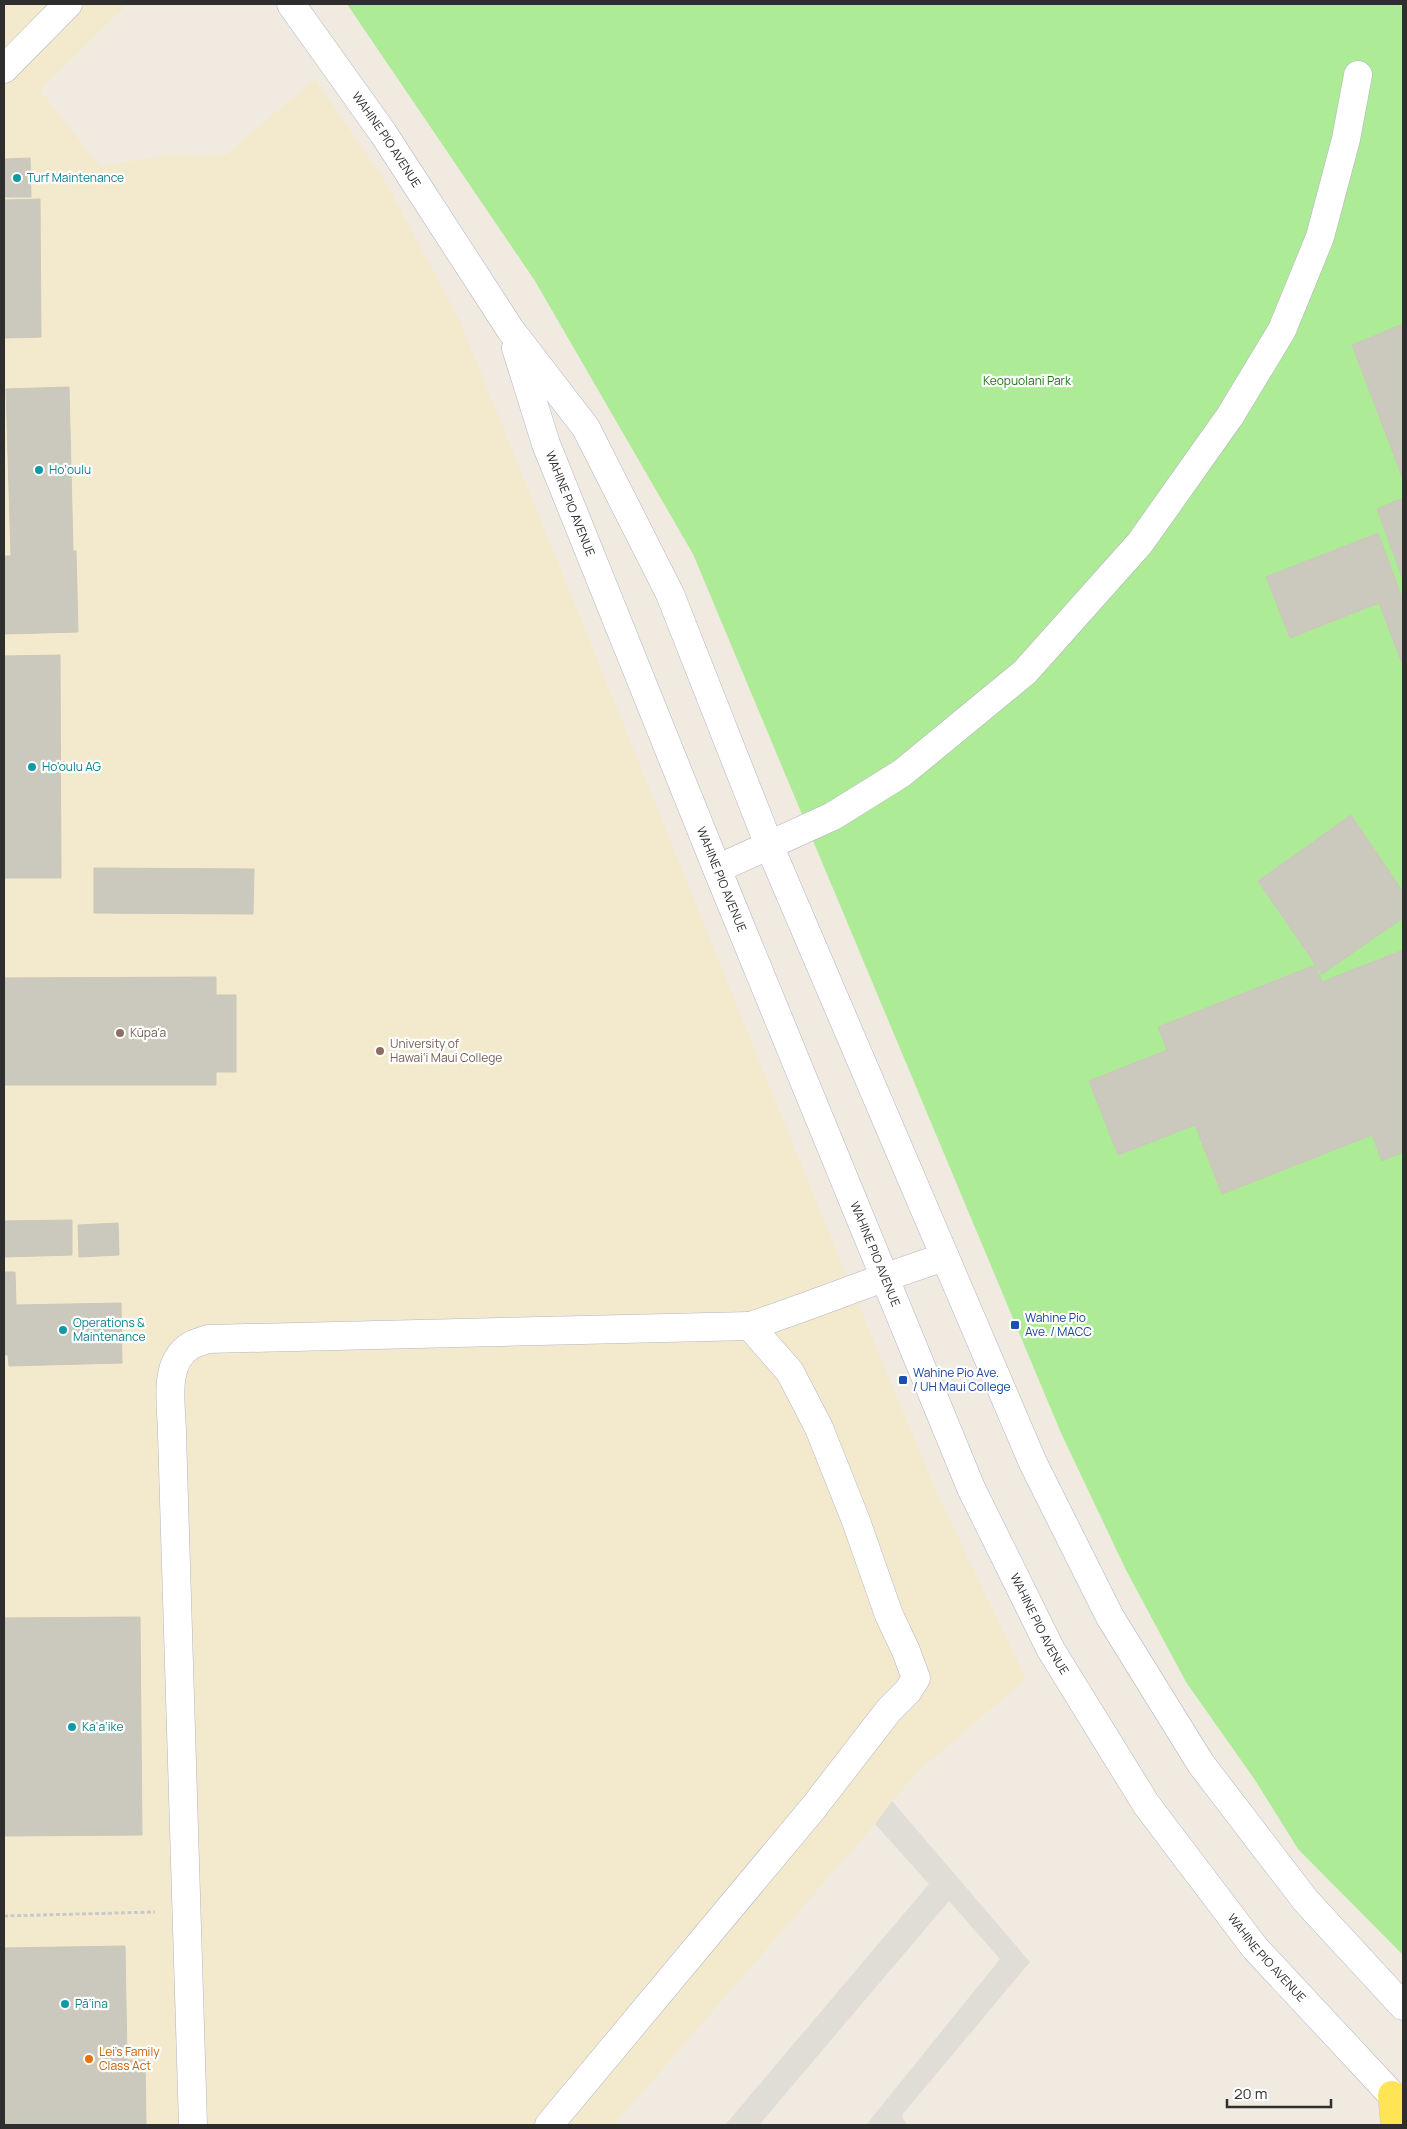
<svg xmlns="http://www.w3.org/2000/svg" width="1407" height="2129" font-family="Manrope,sans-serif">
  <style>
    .education { fill: #f3eace }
    .green { fill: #adeb97 }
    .plaza { fill: #e0ddd7 }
    .building { fill: #cbc8be; stroke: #ccc7b8 }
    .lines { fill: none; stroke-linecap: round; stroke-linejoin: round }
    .minor-casing { stroke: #b3b4c2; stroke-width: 29 }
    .major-casing { stroke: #c9c9c9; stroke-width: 29 }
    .path { stroke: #c9c9c9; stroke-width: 3; stroke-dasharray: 4 2.5; stroke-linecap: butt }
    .minor { stroke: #fff; stroke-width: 28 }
    .major { stroke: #ffe556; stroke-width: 28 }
    .culture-dot { fill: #0f9aa8; stroke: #fff; stroke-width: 2 }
    .education-dot { fill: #8d6e63; stroke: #fff; stroke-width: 2 }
    .transit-dot { fill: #1a4fb4; stroke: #fff; stroke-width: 2 }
    .food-dot { fill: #e8710a; stroke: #fff; stroke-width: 2 }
    .labels { text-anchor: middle; stroke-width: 4.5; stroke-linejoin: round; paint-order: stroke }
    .street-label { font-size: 12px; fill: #2e2e2e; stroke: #fff }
    .culture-label { font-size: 12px; fill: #0d838f; stroke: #fff; text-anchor: start }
    .park-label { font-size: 12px; fill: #207514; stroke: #fff }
    .education-label { font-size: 12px; fill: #785e54; stroke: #fff; text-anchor: start }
    .transit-label { font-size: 12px; fill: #164399; stroke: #fff; text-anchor: start }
    .food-label { font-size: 12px; fill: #c56008; stroke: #fff; text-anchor: start }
  </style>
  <rect width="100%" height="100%" fill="#f0eae0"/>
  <path class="education" d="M4 4H128L40 90 100 166 162 156 225 155 315 79 387 184 461 323 840 1260 937 1493 1026 1679 922 1768 892 1801 875 1824 614 2125H4Z"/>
  <path class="green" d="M347 4H1403V1955L1298 1849 1255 1780 1186 1682 1126 1570 1061 1433 693 554 535 281Z"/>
  <path class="plaza" d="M892 1801 1030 1962 902 2115 906 2125H866L1000 1959 949 1901 759 2125H725L929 1884 875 1824Z"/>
  <path class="building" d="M30 158 31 197H4V159Z
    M40 199 41 337 4 338V200Z
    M1403 324V479L1352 345Z
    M69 387 73 551H76L78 632 4 634V556H11L6 389Z
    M1403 498V580L1377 509Z
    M1378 533 1403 600V666L1379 603 1290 638 1266 577Z
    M60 655 61 878H4V656Z
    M1351 815 1403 892V918L1322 974 1258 881Z
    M94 868 254 869 253 914 94 913Z
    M1403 950V1152L1382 1161 1372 1135 1222 1194 1195 1125 1118 1155 1089 1081 1167 1050 1158 1027 1315 965 1322 982Z
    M216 977V995H236V1072H216V1085H4V978Z
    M72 1220V1255L4 1257V1221Z
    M118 1223 119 1255 79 1257 78 1225Z
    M4 1272H15L16 1305 121 1303 122 1363 9 1366 8 1355H4Z
    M140 1617 142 1835 4 1836V1618Z
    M125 1946 127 2060H145L146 2125H4V1948Z"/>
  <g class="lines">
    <g class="minor-casing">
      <g id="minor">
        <path id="s1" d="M291 4 383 133 510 329 586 428 670 594 769 845 1033 1463 1110 1617 1201 1764 1306 1901 1403 2006"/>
        <path d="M4 69 68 4"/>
        <path id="s2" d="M516 348 546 444 717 869 971 1488 1051 1650 1146 1804 1255 1948 1392 2095"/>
        <path d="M717 869 833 816 902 773 1025 672 1140 543 1230 416 1282 330 1320 237 1346 139 1358 75"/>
        <path d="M193 2125 172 1434C172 1406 162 1364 190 1346 195 1343 202 1341 208 1339L750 1326"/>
        <path d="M549 2125 814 1807 889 1710 908 1691 916 1678 906 1651 889 1615 856 1521 819 1428 790 1372 750 1326C816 1304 879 1278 945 1257"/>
      </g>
    </g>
    <g class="major-casing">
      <path id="major" d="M1392 2095 1395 2125"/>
    </g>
    <path class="path" d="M4 1916 155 1912"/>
    <use href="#minor" class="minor"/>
    <use href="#major" class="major"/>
  </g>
  <g class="culture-dot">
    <circle cx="17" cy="178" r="5"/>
    <circle cx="39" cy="470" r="5"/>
    <circle cx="32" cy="767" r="5"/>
    <circle cx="63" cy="1330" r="5"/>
    <circle cx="72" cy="1727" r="5"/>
    <circle cx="65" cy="2004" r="5"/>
  </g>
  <g class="education-dot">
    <circle cx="120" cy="1033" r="5"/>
    <circle cx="380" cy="1051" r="5"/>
  </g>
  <g class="transit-dot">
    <rect x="1010" y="1320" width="10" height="10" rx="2.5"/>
    <rect x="898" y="1375" width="10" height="10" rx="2.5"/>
  </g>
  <circle class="food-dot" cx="89" cy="2059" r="5"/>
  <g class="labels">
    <g class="street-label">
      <text dy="4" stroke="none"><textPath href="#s1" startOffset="166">WAHINE PIO AVENUE</textPath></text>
      <text dy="4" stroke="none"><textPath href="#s2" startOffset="165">WAHINE PIO AVENUE</textPath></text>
      <text dy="4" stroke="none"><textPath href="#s2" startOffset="570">WAHINE PIO AVENUE</textPath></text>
      <text dy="4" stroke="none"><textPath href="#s2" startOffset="975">WAHINE PIO AVENUE</textPath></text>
      <text dy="4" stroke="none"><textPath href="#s2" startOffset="1380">WAHINE PIO AVENUE</textPath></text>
      <text dy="4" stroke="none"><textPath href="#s2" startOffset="1785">WAHINE PIO AVENUE</textPath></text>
    </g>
    <g class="culture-label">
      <text x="27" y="182">Turf Maintenance</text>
      <text x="49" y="474">Ho‘oulu</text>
      <text x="42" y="771">Ho'oulu AG</text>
      <text x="73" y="1327">Operations &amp;<tspan x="73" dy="14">Maintenance</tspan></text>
      <text x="82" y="1731">Ka‘a‘ike</text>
      <text x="75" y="2008">Pā‘ina</text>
    </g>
    <g class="park-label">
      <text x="1027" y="385">Keopuolani Park</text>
    </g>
    <g class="education-label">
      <text x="130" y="1037">Kūpa'a</text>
      <text x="390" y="1048">University of<tspan x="390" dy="14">Hawai‘i Maui College</tspan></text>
    </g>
    <g class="transit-label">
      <text x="1025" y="1322">Wahine Pio<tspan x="1025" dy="14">Ave. / MACC</tspan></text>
      <text x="913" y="1377">Wahine Pio Ave.<tspan x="913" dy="14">/ UH Maui College</tspan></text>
    </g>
    <g class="food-label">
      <text x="99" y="2056">Lei's Family<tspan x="99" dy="14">Class Act</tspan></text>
    </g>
  </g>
  <rect width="1407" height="2129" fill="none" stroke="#2e2e2e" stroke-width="10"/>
  <path d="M1227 2099v8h104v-8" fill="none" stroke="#2e2e2e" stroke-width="2.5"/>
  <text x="1234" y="2099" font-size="15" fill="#2e2e2e" stroke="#ffffff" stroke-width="4" paint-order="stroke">20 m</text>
</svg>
